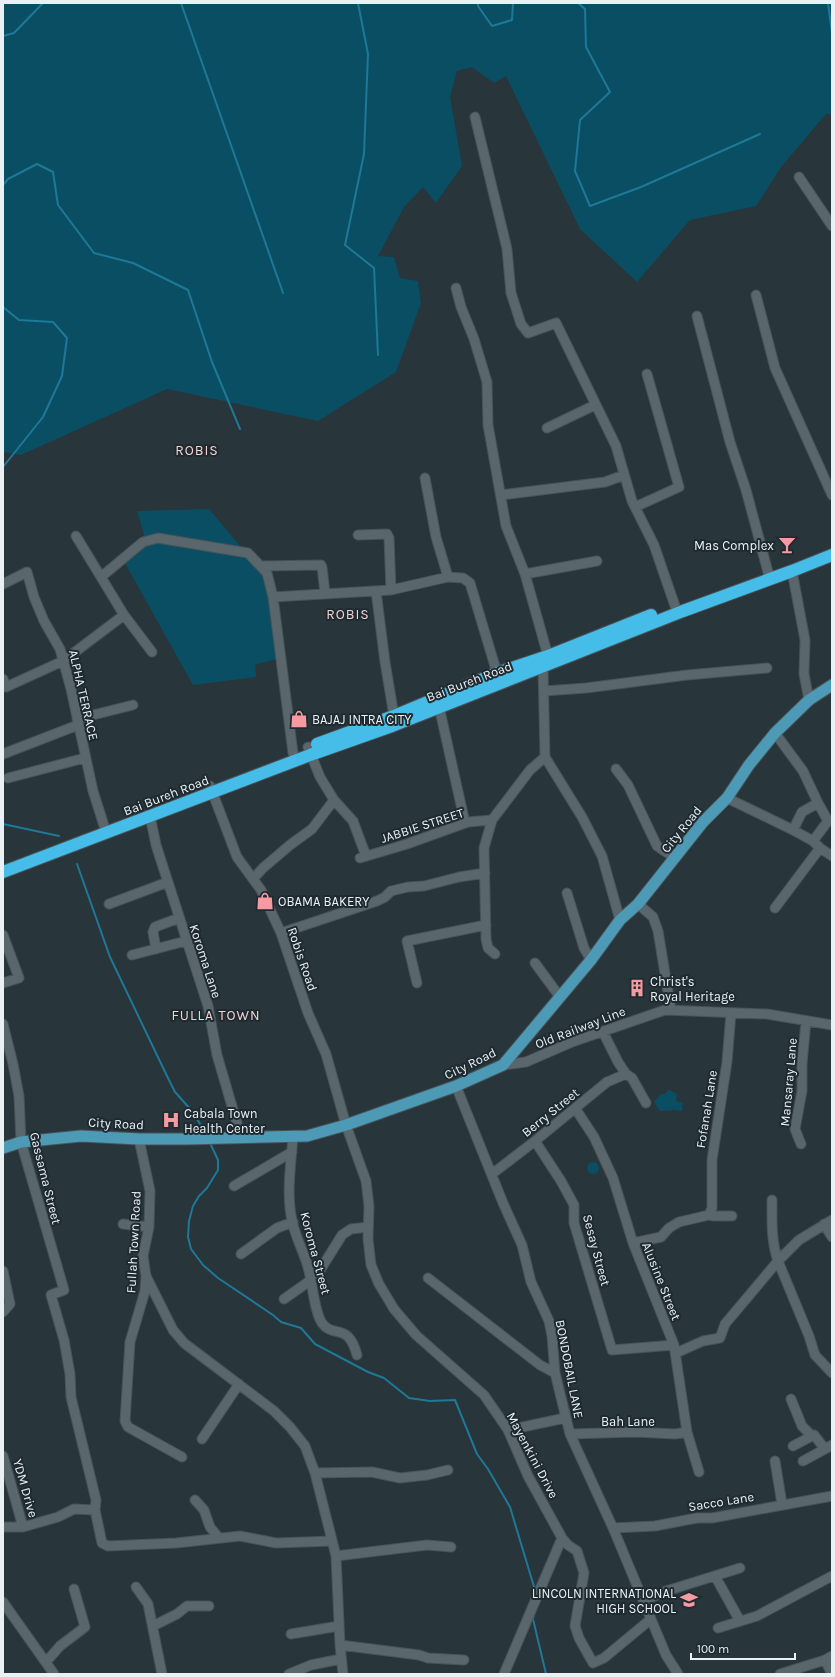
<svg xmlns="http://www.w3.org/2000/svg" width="835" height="1677" font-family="Karla,sans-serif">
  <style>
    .green { fill: #0a4e64 }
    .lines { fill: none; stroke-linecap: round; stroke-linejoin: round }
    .stream { stroke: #1f7896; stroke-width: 2 }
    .minor-casing { stroke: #485358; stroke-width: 11 }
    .major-casing { stroke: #485358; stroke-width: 13 }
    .highway-casing { stroke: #485358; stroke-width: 14 }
    .minor { stroke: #59666c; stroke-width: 9 }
    .major { stroke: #4d9ab6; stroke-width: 11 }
    .highway { stroke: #45bde8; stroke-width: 12 }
    .labels { text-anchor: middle; stroke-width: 4; stroke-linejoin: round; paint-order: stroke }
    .poi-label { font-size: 13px; fill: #e9f1f5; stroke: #1e2a30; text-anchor: start }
    .street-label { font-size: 13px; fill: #e9f1f5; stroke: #1e2a30 }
    .neighbourhood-label { font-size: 14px; letter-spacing: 1px; fill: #f4d0d1; stroke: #1e2a30 }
  </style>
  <rect width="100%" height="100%" fill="#28353a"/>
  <path class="green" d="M3 3H832V114H826L781 167 756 206 690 220 637 282 580 229 506 76 494 83 472 67 457 71 450 97 462 166 436 203 423 187 404 207 378 256 394 257 400 278 418 281 421 303 396 372 318 421 167 389 21 455 3 452Z
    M209 509 265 575 279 658 255 665 256 677 193 685 122 558 144 535 137 511Z
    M669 1090 677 1094 676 1101 683 1103 682 1111 674 1110 660 1111 654 1102 661 1094H665Z
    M587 1168a6 6 0 1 1 12 0a6 6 0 1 1-12 0Z"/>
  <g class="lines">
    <path class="stream" d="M181 3 283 293
      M358 3 368 54 364 154 345 245 374 268 378 355
      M478 3V6L492 26 512 20 513 3
      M578 3 585 9 586 47 610 92 580 120 575 171 590 206 641 187 760 134
      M828 3 832 33
      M3 36 14 33 43 3
      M3 185 8 179 37 164 53 172 58 205 94 253 133 263 188 290 212 362 240 429
      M3 307 19 320 53 322 67 338 62 376 43 417 3 467
      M3 824 59 836
      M77 864 110 957 167 1076 175 1092 192 1111 207 1135
      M210 1143 218 1160V1170L207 1188 199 1196 193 1206 189 1221 188 1237 191 1249 203 1265 218 1278 273 1315 281 1322 301 1328 315 1344 368 1372 384 1378 409 1398 430 1401 455 1400 477 1454 488 1469 510 1507 535 1590
      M534 1615 533 1619 546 1674"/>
    <g class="minor-casing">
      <path id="minor" d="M475 117 507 249 511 293 521 324 528 333 556 323 616 446 632 501 654 545 675 606
        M799 177 832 226
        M456 288 461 307 474 339 487 382 488 425 506 526 525 574 548 656
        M756 295 775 368 832 495
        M697 316 730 442 746 490 768 572
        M547 428 595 405
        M425 478 436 537 448 577
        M501 495 605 482 624 475
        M635 507 679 487 647 374
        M358 535 387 534 389 538 391 590
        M262 566 321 565 322 567 325 593
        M792 571 805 640 804 674 809 700
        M525 574 597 561
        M101 577 143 542 158 538 248 553 267 573 273 597 293 753
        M3 584 27 572 34 597 44 621 60 649 71 689 93 791 106 832
        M376 591 385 662 394 716
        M273 597 391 590 448 577 463 578 470 583 497 673
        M124 615 152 652
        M3 679 6 687 63 661 124 615 76 536
        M544 691 586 688 687 675 767 668
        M438 702 465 823
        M77 719 133 705
        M775 733 803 771 818 803
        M308 747 320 777 334 800 353 821 366 856
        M3 754 78 725
        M545 757 582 817 602 856 620 920
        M616 769 628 785 657 846 675 858
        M8 778 85 758
        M210 786 237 857 261 890 281 933 308 1013 326 1054 346 1125 366 1181 369 1206 368 1239 371 1265 379 1284 394 1309 416 1335 484 1395 508 1430 528 1476 562 1538 568 1545 577 1551 584 1573 575 1626 579 1638 593 1663 604 1658 651 1619
        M727 798 793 830 813 841 820 848 832 856
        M150 816 156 845 208 1006 217 1055 241 1137
        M793 830 802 812 818 803 828 821 813 841
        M360 858 407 844 468 822 492 820
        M253 879 263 868 290 845 312 829 334 800
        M567 893 584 948 591 960
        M109 904 168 882
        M638 904 653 917 658 931 671 1010
        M775 908 820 848
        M281 933 377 901 385 897 391 891 408 887 424 886 459 877 485 873
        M3 935 19 978 3 983
        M156 949 153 932 155 927 179 918
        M495 954 488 948 486 939 484 848 492 820 530 770 545 757 543 667
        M132 955 186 941
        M535 963 560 997
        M417 983 407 941 486 925
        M3 1024 13 1064 19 1096 21 1142 64 1290 51 1295 64 1340 70 1374 71 1397 96 1500 95 1510 102 1543 108 1546 176 1543 240 1536 276 1543 332 1541
        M603 1032 618 1062 626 1074 632 1078 646 1103
        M503 1065 526 1062 572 1042 665 1010 767 1014 832 1025
        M456 1086 503 1203 522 1245 531 1282 549 1321 552 1336 555 1373 570 1434 613 1528 666 1655 678 1674
        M575 1108 594 1137 613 1178 633 1243 674 1345 687 1432 699 1472
        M293 1136C291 1165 286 1192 292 1221 296 1240 307 1257 310 1276 313 1289 315 1313 322 1323 333 1339 348 1321 357 1355
        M139 1139 150 1191 149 1227 143 1256 146 1276 145 1291 130 1342 125 1421 128 1427 182 1457
        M535 1141 561 1181 574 1205V1223L612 1350 674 1345
        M801 1144 795 1129 802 1091V1064L806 1021
        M492 1174 535 1141 607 1082 626 1074
        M234 1186 292 1152
        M772 1200C772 1221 771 1241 778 1261L809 1336 815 1355 832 1373
        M709 1215 714 1216H732
        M123 1224 149 1227
        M824 1224 832 1237
        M633 1243 661 1237 669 1228 679 1222 709 1215 712 1208V1160L727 1062 731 1013
        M241 1254 277 1228 293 1222
        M3 1271 10 1304 3 1312
        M146 1276 173 1330 184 1343 274 1411 290 1427 305 1446 315 1473 336 1556 340 1645 343 1674
        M310 1276 319 1272 342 1235 351 1229 368 1227
        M428 1278 540 1365 555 1373
        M284 1299 311 1280
        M676 1353 703 1341 720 1338 725 1324 778 1261 799 1240 832 1220
        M791 1399 802 1426 812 1436 814 1435 825 1449 832 1445
        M508 1430 565 1418
        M570 1434 636 1432 675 1434 687 1432
        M202 1439 239 1384
        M793 1446 812 1436
        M3 1456 23 1527
        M775 1461 782 1504
        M803 1461 825 1449
        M315 1473 372 1472 400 1478 427 1475 448 1470
        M195 1500 204 1510 210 1527 218 1537
        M3 1527H23L58 1517 74 1509 95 1510
        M613 1528 655 1526 697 1518H712L832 1496
        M336 1556 427 1545 451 1547
        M715 1576 740 1621
        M136 1587 148 1604 162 1674
        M644 1601 663 1592 740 1568
        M3 1602 54 1674
        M153 1626 177 1614 187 1606H209
        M718 1628 757 1616 832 1576
        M291 1634 339 1626
        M340 1645 419 1655 428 1658 464 1660
        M825 1660 832 1674
        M46 1662 60 1646 85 1627 74 1589
        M289 1674 311 1665 341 1659
        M504 1674 562 1538
        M780 1674 825 1660 832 1656"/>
    </g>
    <g class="major-casing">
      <path id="major" d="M3 1148 21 1142 81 1136 139 1139H187L307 1136 346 1125 456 1086 503 1065 591 960 620 920 638 904 703 822 727 798 749 765 775 733 809 700 832 685"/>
    </g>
    <g class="highway-casing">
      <path id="highway" d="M317 744 394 716 497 673 548 656 651 615
        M3 872 310 755 392 726 683 611 792 571 832 555"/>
    </g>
    <use href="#minor" class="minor"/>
    <use href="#major" class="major"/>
    <use href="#highway" class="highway"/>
  </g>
  <defs>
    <g id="bar-bare" transform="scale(1.38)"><path d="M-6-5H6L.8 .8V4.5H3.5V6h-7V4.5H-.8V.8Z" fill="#f49aa0" stroke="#1e2a30" stroke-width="2.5" paint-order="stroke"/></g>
    <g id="shop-bare" transform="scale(1.38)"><path d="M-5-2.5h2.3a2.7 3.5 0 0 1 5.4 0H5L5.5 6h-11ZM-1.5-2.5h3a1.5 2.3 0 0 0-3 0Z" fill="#f49aa0" stroke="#1e2a30" stroke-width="2.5" paint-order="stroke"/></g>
    <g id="building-bare" transform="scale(1.38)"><path d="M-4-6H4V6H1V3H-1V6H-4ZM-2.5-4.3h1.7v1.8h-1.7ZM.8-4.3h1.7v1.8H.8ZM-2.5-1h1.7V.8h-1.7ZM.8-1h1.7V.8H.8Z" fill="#f49aa0" stroke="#1e2a30" stroke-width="2.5" paint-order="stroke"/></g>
    <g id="hospital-bare" transform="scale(1.38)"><path d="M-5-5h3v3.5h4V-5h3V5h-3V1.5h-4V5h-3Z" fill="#f49aa0" stroke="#1e2a30" stroke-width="2.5" paint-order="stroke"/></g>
    <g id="school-bare" transform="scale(1.38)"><path d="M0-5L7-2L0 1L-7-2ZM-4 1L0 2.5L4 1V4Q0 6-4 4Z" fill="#f49aa0" stroke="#1e2a30" stroke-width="2.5" paint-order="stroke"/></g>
  </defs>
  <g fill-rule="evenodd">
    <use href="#bar-bare" x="787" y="545"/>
    <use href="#shop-bare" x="299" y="719"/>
    <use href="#shop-bare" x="265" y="901"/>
    <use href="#building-bare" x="637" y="988"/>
    <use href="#hospital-bare" x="171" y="1120"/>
    <use href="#school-bare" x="689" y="1600"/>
  </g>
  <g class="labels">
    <g class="poi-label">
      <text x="774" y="550" text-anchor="end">Mas Complex</text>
      <text x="312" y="724">BAJAJ INTRA CITY</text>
      <text x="278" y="906">OBAMA BAKERY</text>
      <text x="650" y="986">Christ's<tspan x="650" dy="15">Royal Heritage</tspan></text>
      <text x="184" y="1118">Cabala Town<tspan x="184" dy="15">Health Center</tspan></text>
      <text x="676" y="1598" text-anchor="end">LINCOLN INTERNATIONAL<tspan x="676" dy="15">HIGH SCHOOL</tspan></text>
    </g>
    <g class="street-label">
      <text transform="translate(469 681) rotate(-21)" y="5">Bai Bureh Road</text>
      <text transform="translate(84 695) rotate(77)" y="5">ALPHA TERRACE</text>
      <text transform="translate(166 795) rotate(-21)" y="5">Bai Bureh Road</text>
      <text transform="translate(422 825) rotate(-18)" y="5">JABBIE STREET</text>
      <text transform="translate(681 829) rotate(-51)" y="5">City Road</text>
      <text transform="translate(303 959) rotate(71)" y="5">Robis Road</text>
      <text transform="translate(206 961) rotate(72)" y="5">Koroma Lane</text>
      <text transform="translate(580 1027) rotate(-21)" y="5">Old Railway Line</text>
      <text transform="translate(470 1063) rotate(-26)" y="5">City Road</text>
      <text transform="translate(788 1082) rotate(-85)" y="5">Mansaray Lane</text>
      <text transform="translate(706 1109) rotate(-81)" y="5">Fofanah Lane</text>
      <text transform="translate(550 1112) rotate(-39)" y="5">Berry Street</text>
      <text transform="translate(116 1123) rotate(3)" y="5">City Road</text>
      <text transform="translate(46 1178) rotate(76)" y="5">Gassama Street</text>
      <text transform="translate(133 1242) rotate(-87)" y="5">Fullah Town Road</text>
      <text transform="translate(597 1250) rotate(75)" y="5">Sesay Street</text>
      <text transform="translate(316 1253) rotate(75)" y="5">Koroma Street</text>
      <text transform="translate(662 1281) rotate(68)" y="5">Alusine Street</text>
      <text transform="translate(570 1369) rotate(79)" y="5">BONDOBAIL LANE</text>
      <text x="628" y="1426">Bah Lane</text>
      <text transform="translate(533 1455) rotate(62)" y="5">Mayenkini Drive</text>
      <text transform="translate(26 1488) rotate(74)" y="5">YDM Drive</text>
      <text transform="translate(721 1501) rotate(-9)" y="5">Sacco Lane</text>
    </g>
    <g class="neighbourhood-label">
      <text x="197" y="455">ROBIS</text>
      <text x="348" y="619">ROBIS</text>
      <text x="216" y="1020">FULLA TOWN</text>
    </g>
  </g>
  <rect width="835" height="1677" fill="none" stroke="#e9f1f5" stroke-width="8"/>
  <path d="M691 1653v6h104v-6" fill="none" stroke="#e9f1f5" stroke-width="2"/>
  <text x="697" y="1653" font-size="12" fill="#e9f1f5" stroke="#1e2a30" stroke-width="3" paint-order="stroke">100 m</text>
</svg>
